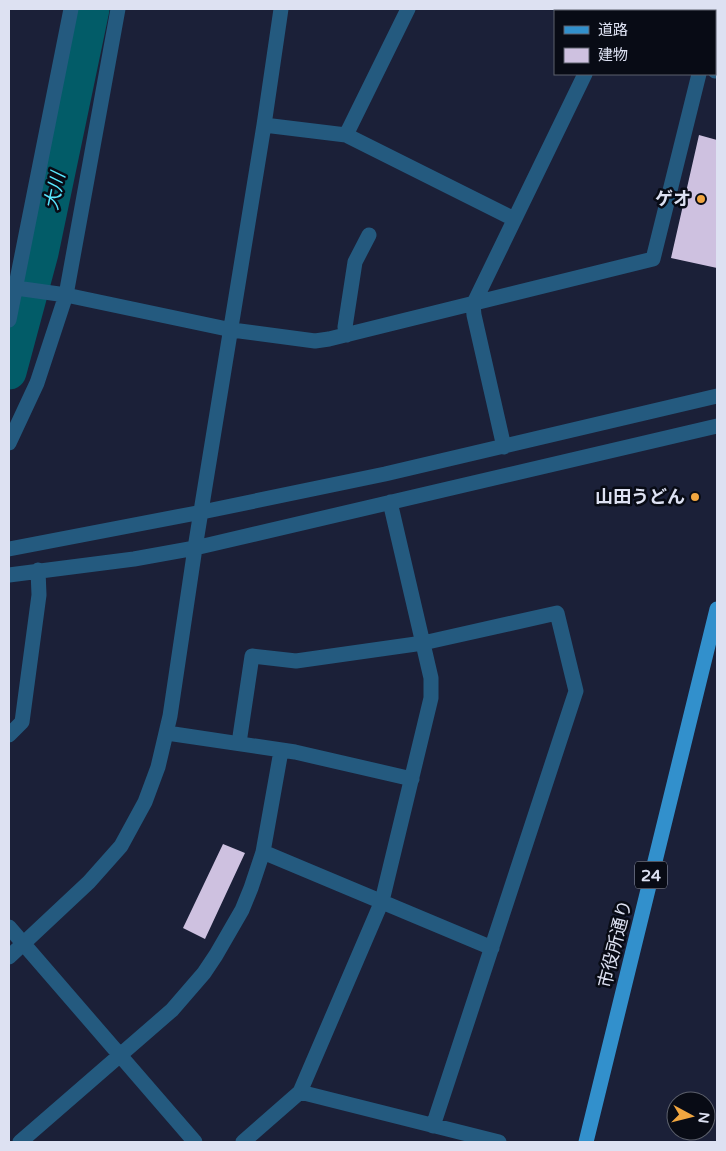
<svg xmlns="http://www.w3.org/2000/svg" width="726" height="1151" font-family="'Varela Round','Noto Sans JP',sans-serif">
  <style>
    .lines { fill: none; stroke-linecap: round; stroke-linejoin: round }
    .river { stroke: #025c68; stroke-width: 35 }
    .building { fill: #cec1e0 }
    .minor { stroke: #245a7f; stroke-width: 15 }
    .major { stroke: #3290cc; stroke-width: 15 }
    .poi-dot { fill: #f1a640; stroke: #080b15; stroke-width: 2 }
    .labels { text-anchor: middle; stroke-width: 5; stroke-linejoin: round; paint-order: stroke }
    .shield { fill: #080b15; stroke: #9da1b0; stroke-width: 1 }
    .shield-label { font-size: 16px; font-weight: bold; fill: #dde1f2 }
    .poi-label { font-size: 18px; font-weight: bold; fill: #dde1f2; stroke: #080b15; text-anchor: end }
    .street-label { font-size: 18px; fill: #dde1f2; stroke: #080b15 }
    .water-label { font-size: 19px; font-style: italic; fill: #5ae7fe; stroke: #080b15 }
  </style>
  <rect width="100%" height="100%" fill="#1b2038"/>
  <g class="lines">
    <path class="river" d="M9 372 41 253 92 9"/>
  </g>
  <path class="building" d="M699 135 717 140V268L671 258Z
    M223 844 245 853 205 939 183 928Z"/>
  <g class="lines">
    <path class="minor" d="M561 9 566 11
      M616 11 618 9
      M714 11 715 9
      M715 71H717
      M264 125 346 135 514 219
      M346 135 408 9
      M9 287 66 295 232 330 315 341 329 339 653 259 699 74
      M9 320 71 9
      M347 335 345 327 355 262 369 235
      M9 443 37 383 66 295 118 9
      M504 447 474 315 473 305 585 74
      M9 549 202 512 385 474 717 396
      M9 575 134 559 195 548 717 426
      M167 733 295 752 412 779
      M9 735 22 722 39 595 38 570
      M239 743 252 656 296 661 423 643 557 613 576 691 433 1126
      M263 852 492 948
      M9 927 195 1142
      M9 957 89 882 121 846 145 802 158 767 170 716 195 548 264 125 281 9
      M300 1092 499 1142
      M20 1142 172 1010 204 973 216 955 242 910 251 888 263 852 281 751
      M243 1142 300 1092 382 901 431 698V678L390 502"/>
    <path class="major" d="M586 1142 717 609"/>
  </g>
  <g class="poi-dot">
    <circle cx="701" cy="199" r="5"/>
    <circle cx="695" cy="497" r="5"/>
  </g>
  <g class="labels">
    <rect class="shield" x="635" y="861.5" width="32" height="27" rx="4"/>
    <g class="shield-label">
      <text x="651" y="881">24</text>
    </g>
    <g class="poi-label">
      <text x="691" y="205">ゲオ</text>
      <text x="685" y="503">山田うどん</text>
    </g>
    <g class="street-label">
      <text transform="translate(615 944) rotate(-76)" y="6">市役所通り</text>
    </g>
    <g class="water-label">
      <text transform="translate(54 191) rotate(-78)" y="7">大川</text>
    </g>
  </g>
  <rect width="726" height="1151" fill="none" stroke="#dde1f2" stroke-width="20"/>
  <rect x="554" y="10" width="162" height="65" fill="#080b15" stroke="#5d616d"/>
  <rect x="564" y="26" width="25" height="8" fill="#3290cc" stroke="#5d616d"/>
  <text x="598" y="35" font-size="15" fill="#dde1f2">道路</text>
  <rect x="564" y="48" width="25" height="15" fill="#cec1e0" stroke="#5d616d"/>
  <text x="598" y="60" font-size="15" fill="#dde1f2">建物</text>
  <g transform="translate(691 1116) rotate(97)"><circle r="24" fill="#080b15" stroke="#5d616d"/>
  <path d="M0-4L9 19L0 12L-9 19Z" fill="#f1a640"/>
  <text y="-8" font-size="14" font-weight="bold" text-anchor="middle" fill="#dde1f2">N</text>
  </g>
</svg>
